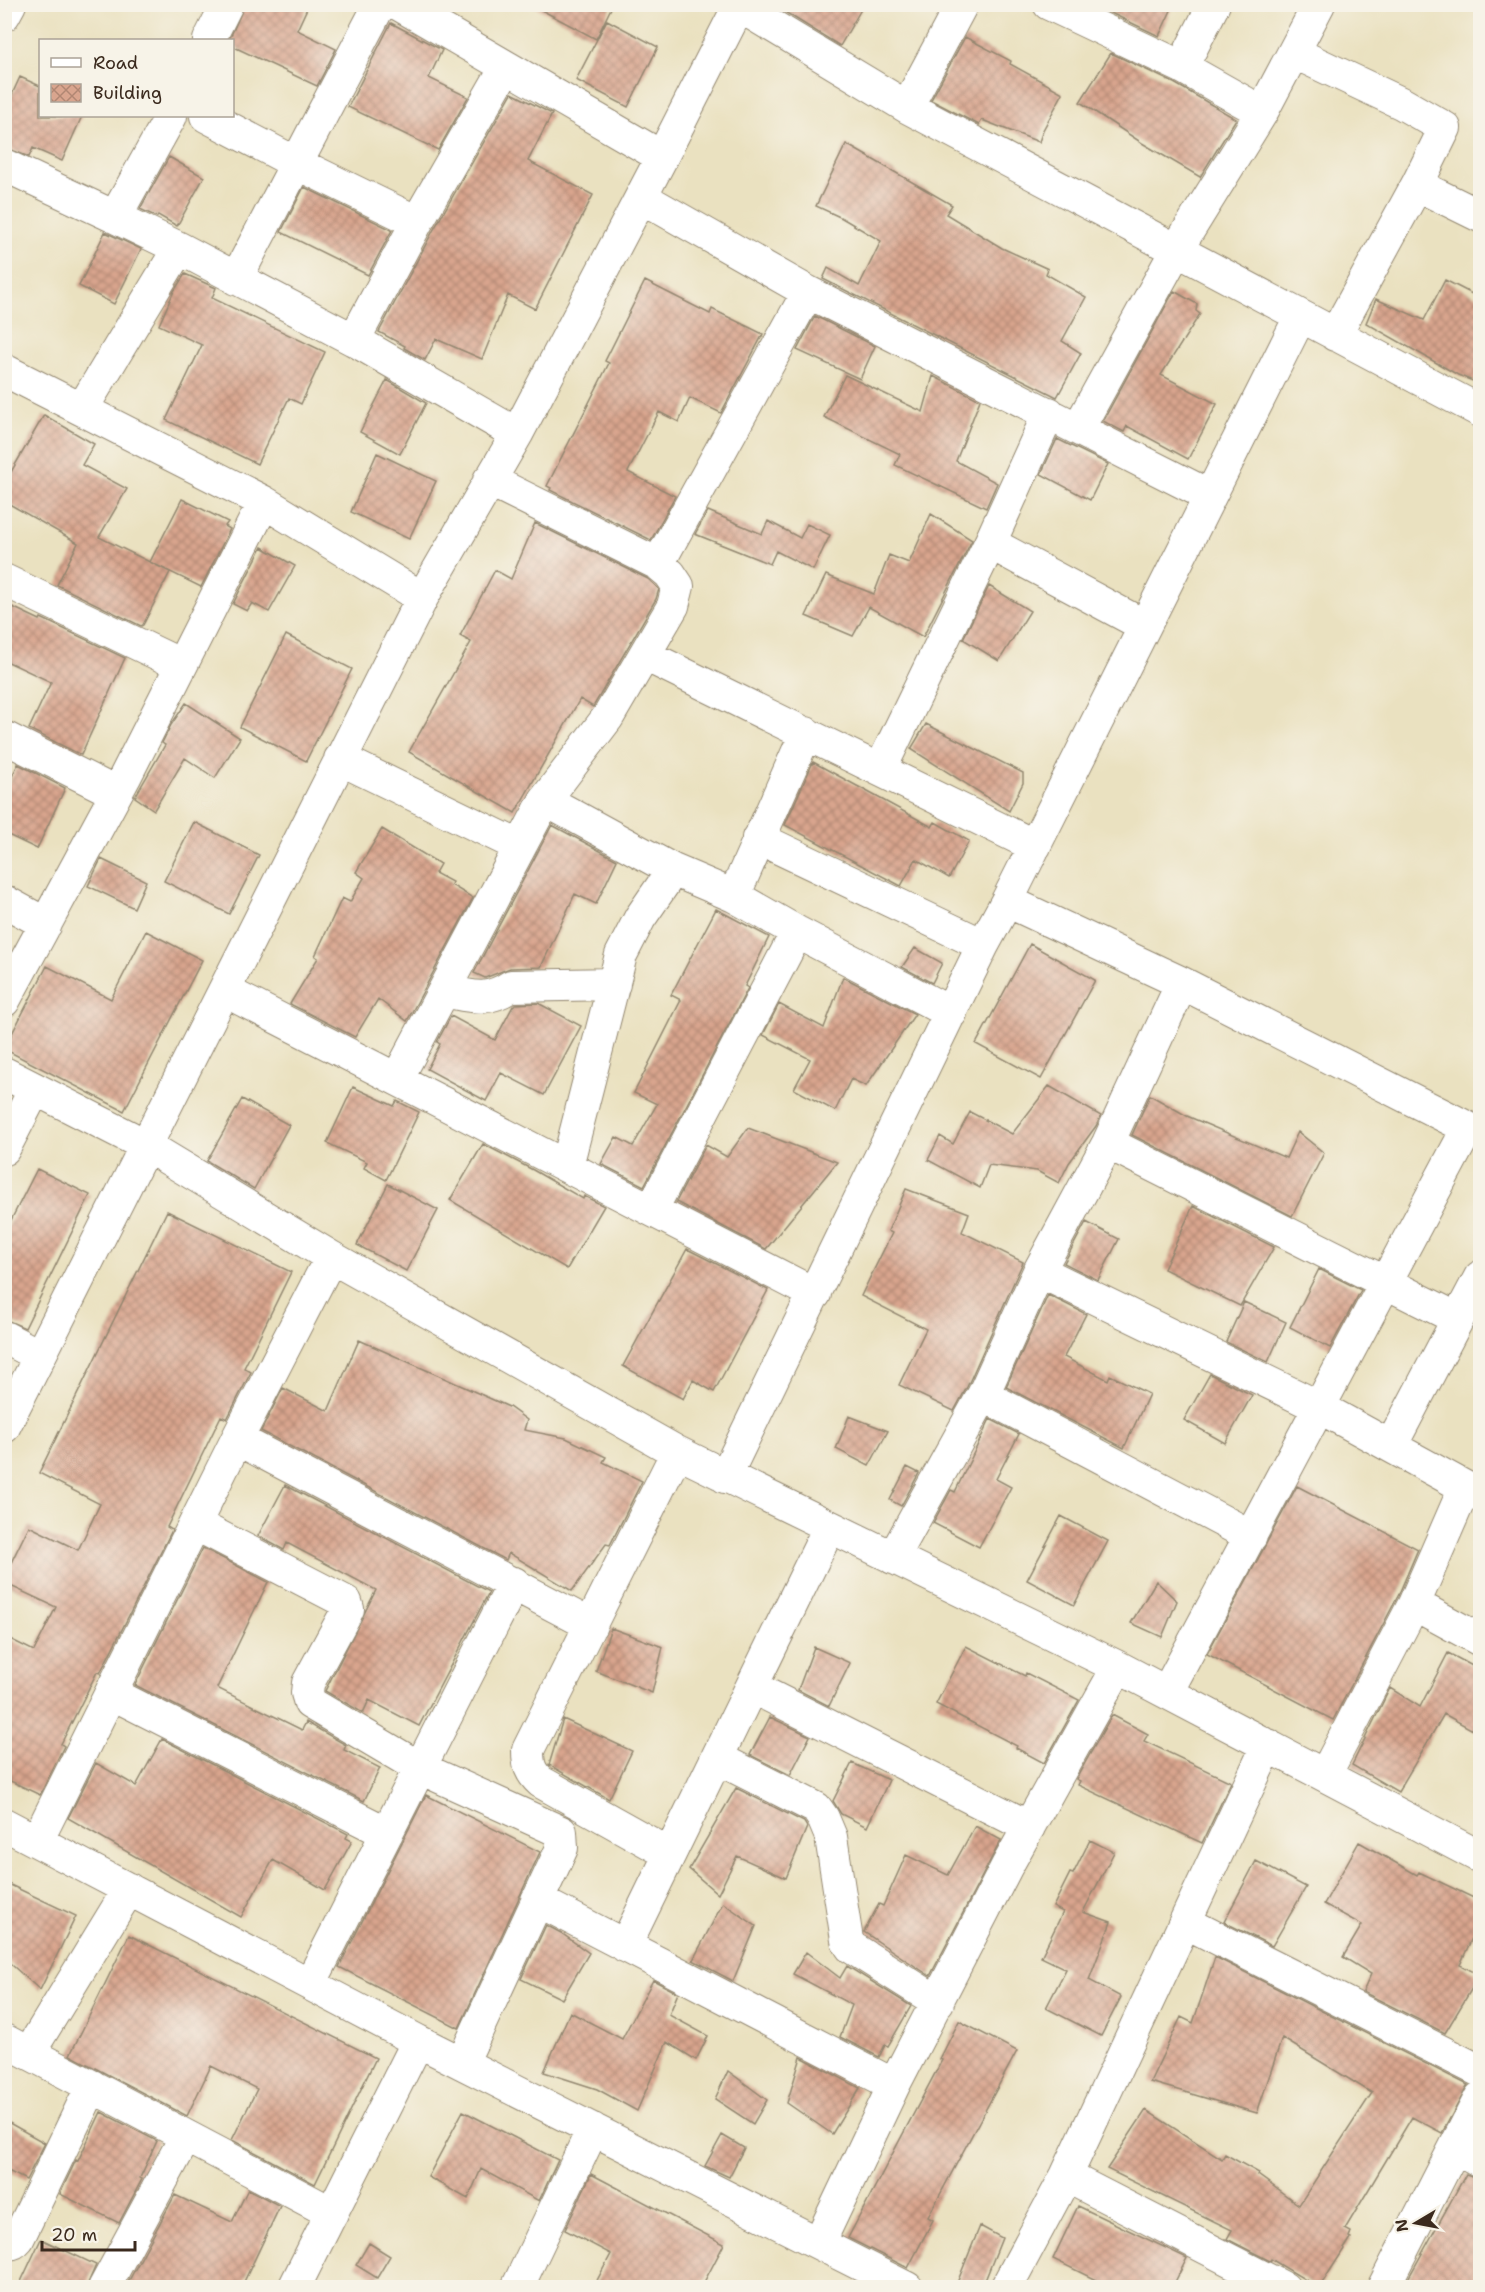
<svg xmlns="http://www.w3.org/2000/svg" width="1485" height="2292" font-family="'Shantell Sans',sans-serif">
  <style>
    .building { fill: url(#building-cross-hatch) }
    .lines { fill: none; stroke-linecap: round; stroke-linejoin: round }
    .minor-casing { stroke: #92866f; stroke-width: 34 }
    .minor { stroke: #fff; stroke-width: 32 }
  </style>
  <defs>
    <pattern id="building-cross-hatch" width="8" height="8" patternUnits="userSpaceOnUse" patternTransform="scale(1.5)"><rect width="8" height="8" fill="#d9a58e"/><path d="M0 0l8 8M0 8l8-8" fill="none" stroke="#b18773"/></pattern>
  </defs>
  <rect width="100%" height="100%" fill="#f7f3e8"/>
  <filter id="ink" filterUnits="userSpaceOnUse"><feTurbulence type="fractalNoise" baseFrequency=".0167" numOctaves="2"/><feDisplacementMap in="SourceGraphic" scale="12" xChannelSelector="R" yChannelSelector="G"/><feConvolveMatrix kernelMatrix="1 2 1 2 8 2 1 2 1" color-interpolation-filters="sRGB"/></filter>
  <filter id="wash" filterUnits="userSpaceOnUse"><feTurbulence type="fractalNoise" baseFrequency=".008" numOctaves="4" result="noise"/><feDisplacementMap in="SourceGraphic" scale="24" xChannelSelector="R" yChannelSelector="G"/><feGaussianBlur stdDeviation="1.35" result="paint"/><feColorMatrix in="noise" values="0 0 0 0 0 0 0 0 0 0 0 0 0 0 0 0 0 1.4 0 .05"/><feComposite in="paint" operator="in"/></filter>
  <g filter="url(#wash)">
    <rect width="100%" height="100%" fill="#eae1c0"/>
    <g id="blocks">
      <path class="building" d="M245 4H309L297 30 336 49 317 86 232 46V40H229Z
        M530 4H613L596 39Z
        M772 4H864L840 46Z
        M1092 4H1174L1159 36Z
        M607 20 658 47 628 107 576 80Z
        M391 23 442 50 429 78 468 97 438 150 348 107Z
        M965 37 1011 61 1010 64 1063 93 1043 130 1039 142 982 120 979 125 931 100Z
        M1111 53 1174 83 1236 119 1200 177 1142 143 1080 102Z
        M20 77 40 86V116H82L62 161 33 148 29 157 4 147V112Z
        M512 93 552 114 528 161 593 195 535 309 508 295 482 359 436 339 425 360 404 348 405 346 379 332 433 231Z
        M846 144 952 205 946 214 1002 248 1048 269 1046 274 1086 297 1062 341 1081 353 1057 397 823 279 828 268 859 286 881 241 842 218 816 206Z
        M169 157 204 177 177 226 158 215 157 217 140 209Z
        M304 187 392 230 368 275 281 232Z
        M105 232 141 249 114 304 79 286Z
        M185 274 216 288 212 298 325 352 301 404 289 398 257 464 166 420 202 345 159 325 174 291Z
        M1445 280 1480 298V384L1458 375 1366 323 1376 299 1424 320Z
        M645 281 710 314 712 309 763 334 721 413 690 398 679 422 659 412 628 472 675 496 651 540 550 490 551 488 547 486 609 363 605 361Z
        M1174 291 1197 304 1196 311 1200 314 1161 375 1217 404 1188 459 1127 426 1124 432 1103 421Z
        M815 316 875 346 860 379 797 350Z
        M845 375 923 412 933 376 980 400 956 461 997 483 986 508 895 465 900 454 824 417Z
        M387 380 426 403 400 454 360 432Z
        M44 415 94 444 82 465 127 489 99 537 170 572 143 625 141 626 57 585 78 543 4 501V484Z
        M1057 439 1108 464 1090 500 1041 474Z
        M377 453 436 481 409 539 351 512Z
        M182 499 228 522 225 526 230 529 201 587 150 562Z
        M708 511 762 534 768 521 800 538 807 524 830 535 813 570 776 551 770 564 695 534Z
        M931 514 972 540 923 637 869 607 853 636 806 616 826 575 874 594 889 555 909 563Z
        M535 523 648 579 659 589 656 599 593 707 580 699 515 813 409 752 471 642 460 636 495 570 511 579Z
        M262 547 295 566 269 612 252 603 247 611 233 604Z
        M989 586 1030 611 999 661 963 639Z
        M4 603 40 620 41 618 125 658 81 755 29 729 51 682 4 660Z
        M286 635 352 669 306 761 240 727Z
        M186 703 240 738 215 778 185 758 154 810 135 797 165 745 162 743 171 725Z
        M926 724 1023 773V783L1009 811 911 749Z
        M813 762 932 827 935 822 969 841 949 878 916 859 901 886 785 825Z
        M18 764 65 788 37 849 4 833V793Z
        M194 822 259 855 229 914 164 881Z
        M552 825 617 860 596 904 575 894 541 967 510 968 485 978 474 973Z
        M382 829 440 864 435 873 452 882 451 885 473 898 407 1021 378 999 355 1037 290 1004 318 958 315 956 342 898 350 902 364 878 356 872Z
        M101 859 146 881 134 908 88 886Z
        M716 909 769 937 745 986 748 988 644 1186 601 1164 616 1137 633 1146 657 1104 634 1093 681 1000 671 995Z
        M146 931 202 960 124 1111 4 1049 47 966 111 999Z
        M1030 944 1095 980 1041 1079 976 1044Z
        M915 948 942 963 932 983 902 967Z
        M843 977 915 1014 866 1086 851 1079 835 1111 794 1089 810 1059 763 1035 779 1004 824 1028Z
        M538 1003 581 1026 544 1095 501 1073 486 1101 427 1069 440 1044 437 1042 451 1016 495 1040 513 1006 516 1004Z
        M1049 1086 1101 1116 1096 1126 1069 1163 1059 1183 1037 1171 989 1165 980 1188 928 1160 940 1136 953 1144 970 1112 1012 1134Z
        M353 1087 394 1106 397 1101 419 1112 386 1180 364 1168 367 1162 327 1143Z
        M1150 1095 1187 1116 1286 1158 1298 1132 1324 1153 1292 1216 1132 1135Z
        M242 1099 289 1125 254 1189 207 1161Z
        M748 1128 837 1162 766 1249 676 1202 706 1145 727 1157Z
        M483 1144 533 1170 583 1199 584 1196 604 1206 567 1269 450 1200Z
        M37 1169 90 1195 25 1328 4 1319V1234Z
        M388 1184 438 1210 406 1271 357 1245Z
        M906 1189 969 1213 962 1232 1023 1262 967 1387 954 1411 899 1385 926 1329 861 1296 892 1233 888 1231Z
        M1193 1206 1274 1247 1240 1306 1164 1269Z
        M167 1211 291 1272 244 1368 251 1372 227 1419 221 1416 167 1527 172 1530 100 1673 97 1672 61 1744 64 1746 40 1795 4 1778V1636L34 1651 56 1607 4 1583V1577L29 1526 78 1550 100 1504 39 1473Z
        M1086 1222 1119 1239 1098 1280 1064 1263Z
        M687 1249 768 1290 714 1392 693 1380 683 1399 623 1366Z
        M1319 1269 1361 1290 1330 1348 1290 1327Z
        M1048 1295 1086 1314 1064 1357 1108 1380 1110 1375 1149 1394 1124 1448 1006 1387Z
        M1244 1302 1286 1322 1268 1362 1226 1342Z
        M359 1340 509 1407 527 1420 524 1430 566 1438 606 1457 603 1462 642 1481 610 1545 606 1544 572 1591 509 1553 506 1560 261 1431 283 1388 328 1411Z
        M1210 1374 1252 1395 1225 1443 1184 1420Z
        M849 1416 888 1431 869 1466 836 1449Z
        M990 1419 1019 1434 996 1479 1011 1487 979 1547 933 1523 951 1490 955 1492Z
        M907 1467 919 1473 901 1506 890 1500Z
        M285 1485 489 1592 419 1726 369 1700 363 1713 325 1691 376 1590 287 1543 284 1550 258 1536Z
        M1297 1486 1418 1549 1398 1596 1333 1720 1207 1654Z
        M1061 1516 1108 1541 1074 1605 1027 1580Z
        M203 1548 268 1582 217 1688 302 1730 306 1722 346 1745 344 1750 380 1768 364 1801 135 1685Z
        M1156 1581 1177 1601 1162 1637 1131 1623Z
        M611 1628 663 1647 652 1693 596 1671Z
        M966 1646 1025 1676 1026 1673 1079 1700 1044 1763 1016 1748 1017 1746 936 1704Z
        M814 1647 850 1663 829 1706 798 1690Z
        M1448 1653 1480 1670V1734L1444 1714 1398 1792 1352 1765 1390 1688 1420 1707Z
        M1112 1715 1148 1734 1144 1741 1231 1782 1202 1843 1078 1785 1080 1781 1076 1779Z
        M770 1717 810 1736 790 1775 750 1755Z
        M563 1719 632 1751 609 1799 549 1765Z
        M162 1739 348 1834 346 1838 352 1841 325 1890 273 1860 241 1917 68 1818 96 1763 136 1786Z
        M852 1763 889 1780 867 1827 841 1814 833 1801Z
        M736 1788 804 1822 807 1827 786 1878 737 1856 718 1894 689 1869Z
        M426 1795 540 1852 459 2028 339 1967Z
        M975 1826 1001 1840 930 1976 864 1932 879 1904 883 1906 906 1855 948 1875Z
        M1090 1840 1114 1852 1083 1912 1111 1922 1089 1980 1121 1997 1101 2036 1046 2008 1066 1969 1041 1957 1063 1912 1053 1907 1070 1873 1073 1874Z
        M1359 1842 1417 1875 1419 1872 1480 1901V1920L1460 1965 1480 1975 1445 2033 1363 1992 1371 1974 1343 1957 1362 1925 1324 1904Z
        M1256 1861 1306 1887 1272 1946 1224 1922Z
        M4 1882 76 1916 40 1990 4 1958Z
        M723 1903 756 1926 733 1981 693 1960Z
        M546 1925 561 1933 589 1953 562 1999 521 1979Z
        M129 1935 376 2058 315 2184 232 2140 257 2089 211 2066 187 2116 70 2055Z
        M806 1952 840 1978 847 1966 911 2006 888 2046 885 2045 879 2057 840 2037 852 2005 793 1974Z
        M1215 1957 1468 2085 1442 2133 1412 2117 1345 2229 1351 2232 1349 2237 1351 2238 1319 2288 1271 2259 1270 2261 1227 2239 1232 2230 1107 2169 1146 2110 1222 2159 1225 2154 1259 2173 1258 2175 1299 2205 1372 2093 1282 2038 1257 2113 1150 2082 1181 2017 1193 2023Z
        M653 1980 678 1993 669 2015 708 2036 696 2060 667 2042 637 2111 597 2089 544 2072 570 2012 622 2039Z
        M959 2021 1017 2051 928 2217 933 2220 908 2268 848 2238 942 2060 940 2059Z
        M801 2057 860 2088 832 2134 787 2103Z
        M728 2071 767 2100 753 2124 715 2099Z
        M463 2111 558 2160 539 2201 481 2169 468 2199 428 2177Z
        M101 2112 157 2141 140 2178 142 2179 119 2223 60 2194 76 2160 78 2161Z
        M4 2120 45 2143 26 2180 4 2169Z
        M722 2135 744 2148 729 2177 705 2166Z
        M591 2174 724 2244 701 2288H593L611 2254 565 2230Z
        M1466 2174 1480 2179V2288H1403Z
        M248 2189 280 2206 241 2288H125L175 2195 232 2222Z
        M1078 2206 1187 2258 1172 2288H1112L1053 2259Z
        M980 2226 1002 2238 982 2288H955Z
        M41 2239 96 2265 86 2288H18Z
        M369 2243 390 2256 377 2278 356 2265Z"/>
    </g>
  </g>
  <g filter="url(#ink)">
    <use href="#blocks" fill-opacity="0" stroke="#92866f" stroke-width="1.5"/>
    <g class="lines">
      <g class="minor-casing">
        <path id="minor" d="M398 4 662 157
          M736 4 907 107 1480 411
          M1049 4 1182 67 1262 112
          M4 15 10 4
          M209 40 227 4
          M1295 53 1403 104 1445 128 1417 185 1335 335
          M1182 67 1214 4
          M907 107 962 4
          M171 116 115 217 179 248
          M206 116 298 164 417 222
          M4 165 115 217
          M1417 185 1480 216
          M641 197 808 292 1210 496
          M236 279 380 4
          M354 340 417 222 506 67
          M4 370 264 502 422 598
          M82 409 179 248 354 340 517 434
          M1078 429 1177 249 1262 112 1319 4
          M990 543 1145 626
          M658 564 808 292
          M4 580 181 665
          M645 655 1035 846
          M4 737 116 793
          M340 759 519 846
          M880 770 990 543 1049 413
          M545 800 673 870 734 896 797 932 951 1013
          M758 838 983 945
          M734 896 806 733
          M4 901 46 924
          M1007 901 1300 317
          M225 991 815 1294
          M444 991C471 996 486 1003 511 986L614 984
          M4 1001 125 777 264 502
          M4 1073 147 1146 331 1257 677 1452 1118 1667 1480 1857
          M397 1079 545 800 608 717 673 606 678 586 670 574 658 564 489 480
          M1108 1143 1458 1319
          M4 1149 35 1089
          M567 1166 621 955 640 918 673 870
          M652 1209 797 932
          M1039 1271 1319 1407 1465 1487
          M4 1337 40 1356
          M983 1395 1251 1536
          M4 1427 422 598 517 434 662 157 740 4
          M237 1439 591 1625
          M1391 1446 1480 1277
          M725 1477 983 945 1007 901 1182 983 1480 1134
          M195 1524 346 1602 348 1609 345 1615 308 1683 307 1693 310 1703 420 1768 561 1832 562 1848 462 2063
          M893 1558 983 1395 1039 1271 1108 1143 1182 983
          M1414 1604 1465 1487 1480 1495
          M752 1687 1029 1827
          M1167 1692 1468 1128
          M111 1693 387 1833
          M717 1758 816 1808 823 1818 831 1837 847 1940 851 1947 938 2002
          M1325 1775 1414 1604 1480 1640
          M4 1824 418 2041 294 2288
          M37 1841 237 1439 331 1257
          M670 1854 541 1782C530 1772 528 1765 528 1750L677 1452
          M537 1900 894 2085
          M1185 1922 1480 2071
          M625 1946 829 1528
          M310 1984 514 1583
          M4 2040 332 2213
          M418 2041 907 2288
          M29 2053 129 1889
          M1455 2147 1480 2161
          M1066 2176 1284 2288
          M4 2243C11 2245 14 2244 18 2239L92 2086
          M819 2243 894 2085 1007 1866 1118 1667
          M104 2288 186 2136
          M517 2288 593 2129
          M1006 2288 1066 2176 1268 1745
          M1383 2288 1480 2098"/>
      </g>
      <use href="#minor" class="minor"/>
    </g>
  </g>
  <rect width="1485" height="2292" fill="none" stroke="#f7f3e8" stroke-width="24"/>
  <rect x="39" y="39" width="195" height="78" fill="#f7f3e8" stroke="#aca397" stroke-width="1.5"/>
  <rect x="51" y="58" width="30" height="9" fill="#ffffff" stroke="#aca397" stroke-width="1.5"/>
  <text x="93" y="69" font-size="18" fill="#3b2a1e">Road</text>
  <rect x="51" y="84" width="30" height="18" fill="url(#building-cross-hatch)" stroke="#aca397" stroke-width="1.5"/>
  <text x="93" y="99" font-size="18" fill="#3b2a1e">Building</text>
  <g transform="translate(1416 2223) rotate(260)" stroke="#f7f3e8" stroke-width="4.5" paint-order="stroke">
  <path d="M0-4.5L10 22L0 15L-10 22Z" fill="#3b2a1e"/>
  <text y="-9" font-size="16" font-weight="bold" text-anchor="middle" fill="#3b2a1e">N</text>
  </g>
  <path d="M42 2241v9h93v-9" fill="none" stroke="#3b2a1e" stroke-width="3"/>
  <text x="51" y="2241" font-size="18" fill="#3b2a1e" stroke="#f7f3e8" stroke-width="4.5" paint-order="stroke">20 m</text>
</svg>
